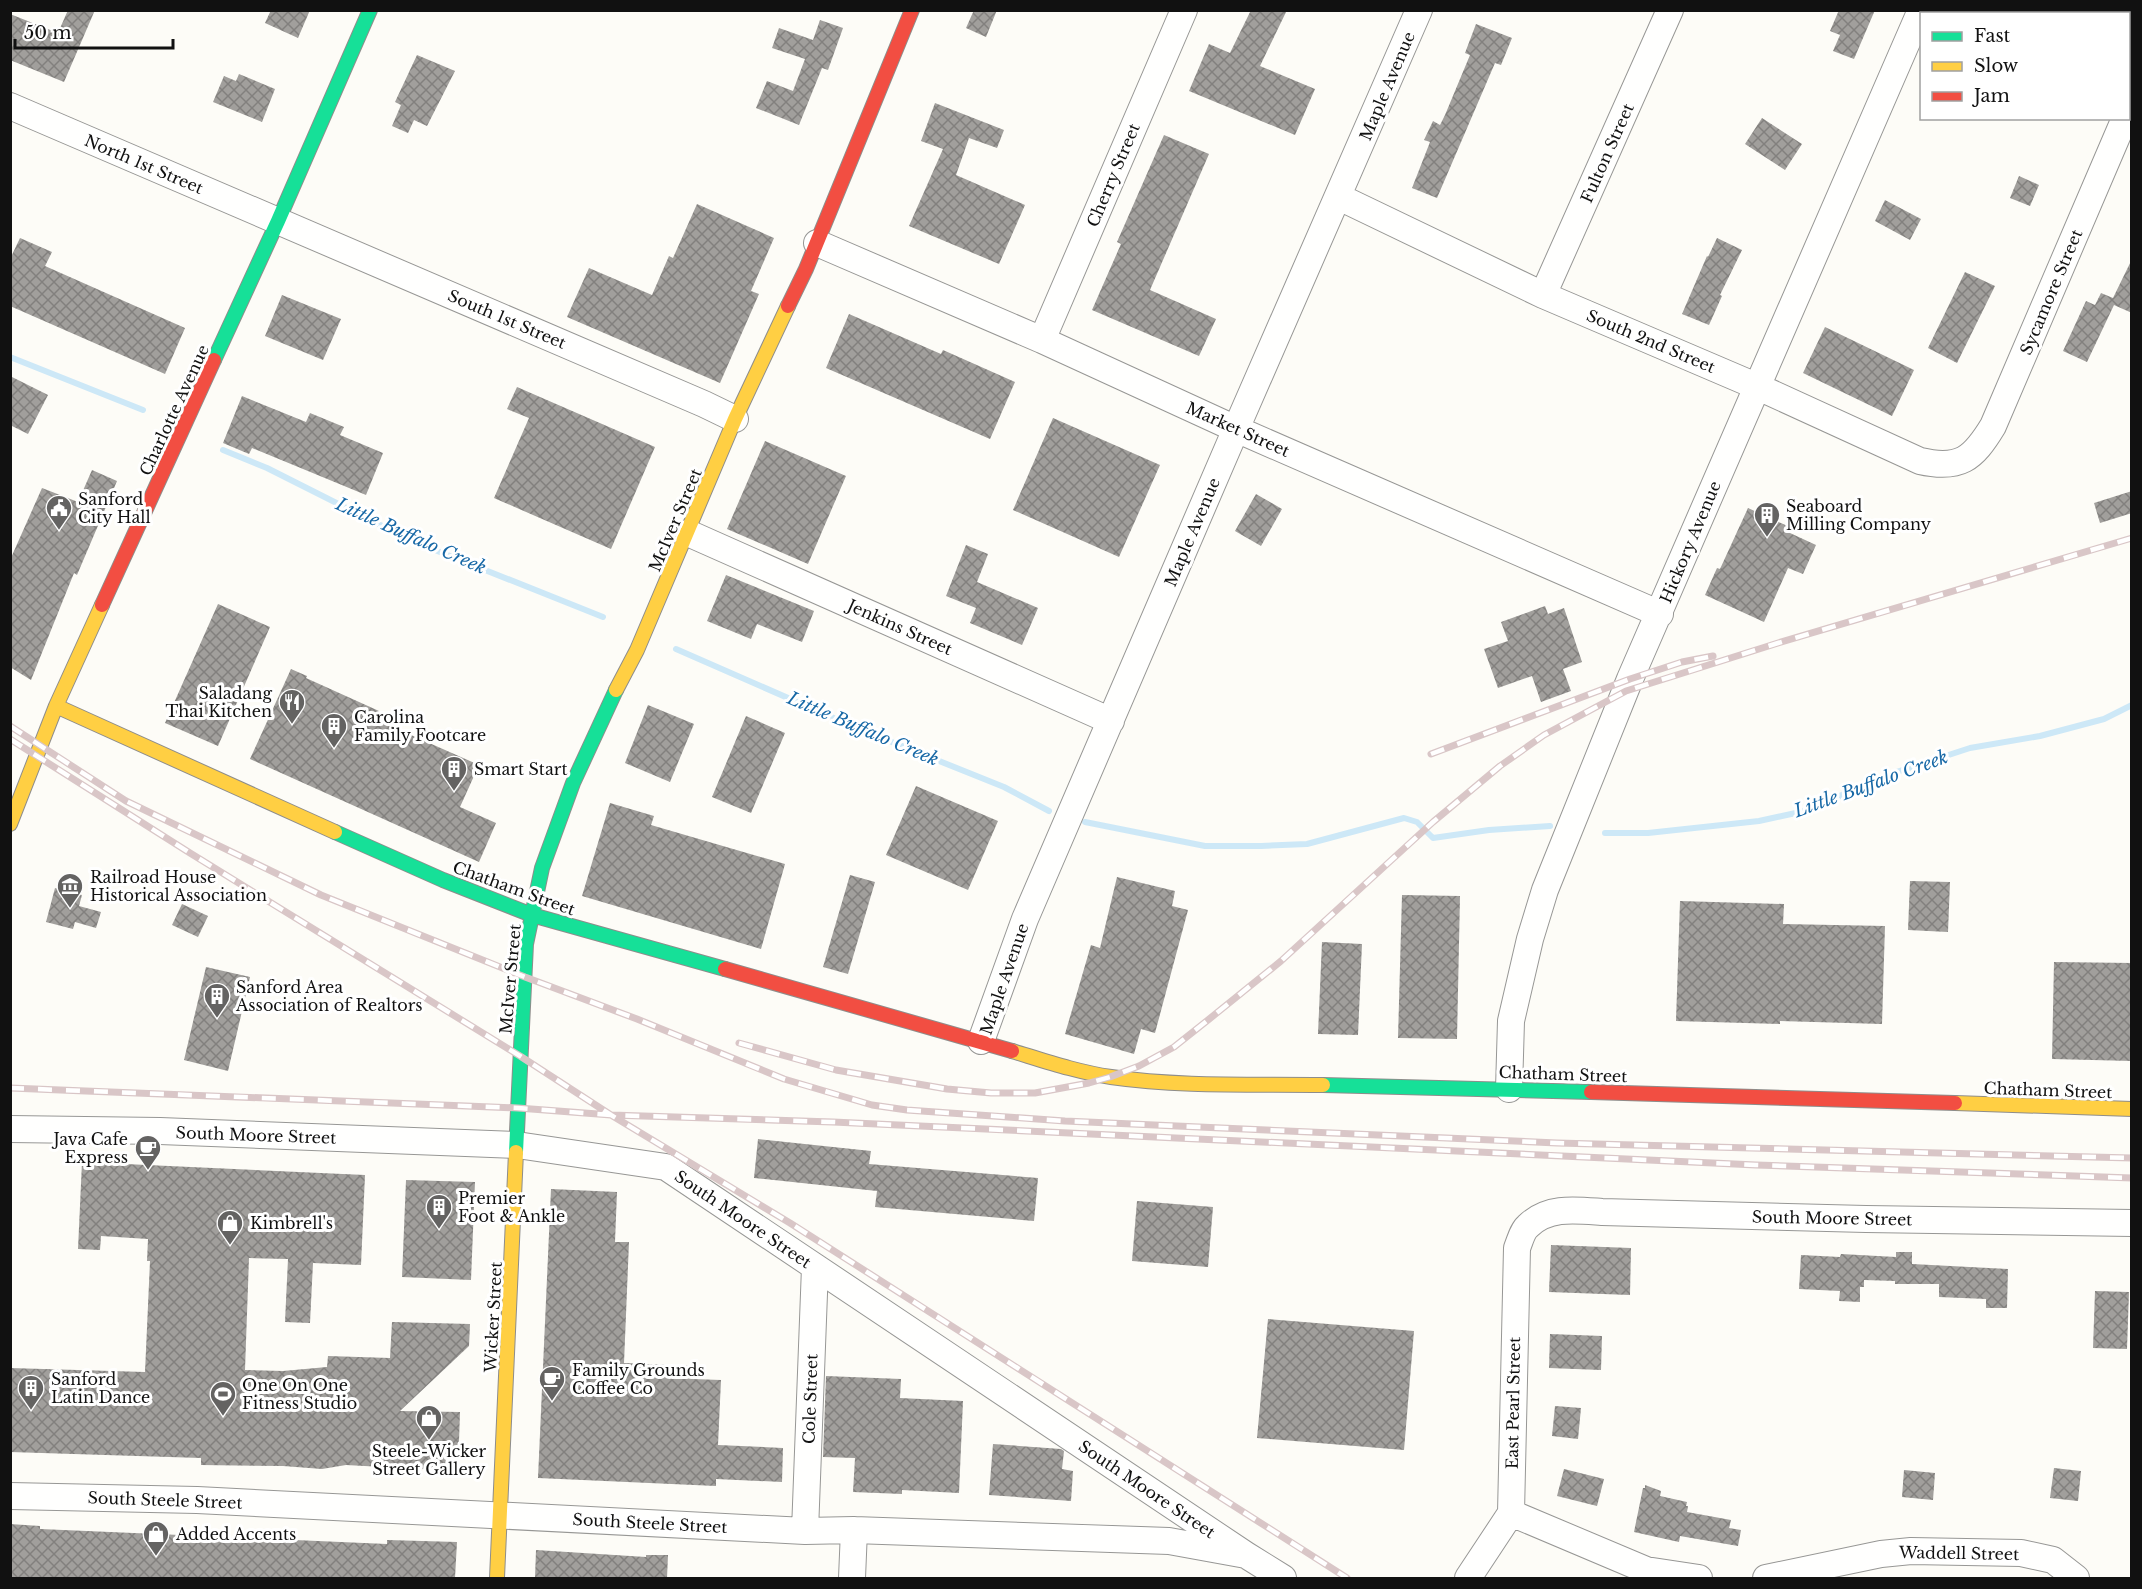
<svg xmlns="http://www.w3.org/2000/svg" width="2142" height="1589" font-family="'Libre Baskerville',serif">
  <style>
    .lines { fill: none; stroke-linecap: round; stroke-linejoin: round }
    .stream { stroke: #cde8f7; stroke-width: 6 }
    .building { fill: url(#building-cross-hatch) }
    .street-casing { stroke: #979795; stroke-width: 28 }
    .fast-casing { stroke: #8e8d8b; stroke-width: 16 }
    .slow-casing { stroke: #8e8d8b; stroke-width: 16 }
    .jam-casing { stroke: #8e8d8b; stroke-width: 16 }
    .street { stroke: #fffffe; stroke-width: 26 }
    .fast { stroke: #16e098; stroke-width: 14 }
    .slow { stroke: #ffcf43; stroke-width: 14 }
    .jam { stroke: #f24e42; stroke-width: 14 }
    .rail-casing { stroke: #d9c6c7; stroke-width: 7 }
    .rail { stroke: #fff; stroke-width: 4.5; stroke-dasharray: 14; stroke-linecap: butt }
    .labels { text-anchor: middle; stroke-width: 6; stroke-linejoin: round; paint-order: stroke }
    .street-label { font-size: 16px; fill: #111; stroke: #fff }
    .poi-label { font-size: 16px; fill: #111; stroke: #fff; text-anchor: start }
    .water-label { font-size: 18px; font-style: italic; fill: #1768a6; stroke: #fff }
  </style>
  <defs>
    <pattern id="building-cross-hatch" width="8" height="8" patternUnits="userSpaceOnUse" patternTransform="scale(1.5)"><rect width="8" height="8" fill="#a19f9c"/><path d="M0 0l8 8M0 8l8-8" fill="none" stroke="#82807e"/></pattern>
  </defs>
  <rect width="100%" height="100%" fill="#fdfcf7"/>
  <g class="lines">
    <path class="stream" d="M10 357 143 410
      M223 450 267 468 410 540 603 617
      M676 649 852 726 1004 787 1049 811
      M1085 822 1205 846H1261L1307 844 1404 818 1417 822 1433 838 1489 830 1550 826
      M1605 833H1648L1759 821 1814 809 1872 780 1970 748 2040 736 2104 719 2132 705"/>
  </g>
  <path class="building" d="M68 10H95L64 82 10 60V14L58 33Z
    M271 10H310L298 38 265 23Z
    M974 10H997L986 37 966 28Z
    M1251 10H1287L1260 66 1315 89 1295 135 1189 91 1209 44 1230 53Z
    M1839 10H1875L1854 59 1833 51 1840 35 1830 31Z
    M820 20 843 28 828 70 822 68 799 125 756 108 767 81 793 91 805 59 772 48 779 28 813 40Z
    M1476 24 1512 38 1501 65 1495 63 1437 198 1412 188 1430 142 1424 140 1433 121 1440 125 1445 115 1470 55 1465 53Z
    M417 55 455 71 427 126 414 120 408 133 392 126 401 105 395 102Z
    M239 74 275 89 262 122 213 102 224 76 236 81Z
    M935 103 1004 130 997 148 969 138 956 175 1025 205 999 264 909 226 943 149 921 141Z
    M1762 118 1802 144 1785 170 1745 144Z
    M1164 135 1209 154 1150 290 1216 319 1199 356 1092 310 1121 244 1117 242Z
    M2019 176 2039 185 2030 206 2010 198Z
    M1885 200 1921 219 1910 240 1875 221Z
    M697 204 774 238 751 291 759 294 720 383 567 317 589 268 652 295 669 256 673 258Z
    M20 238 52 252 45 266 185 328 165 374 10 306V259Z
    M1717 238 1742 250 1720 295 1722 296 1709 325 1682 314 1707 256 1708 257Z
    M2132 259V313L2114 305 2087 362 2063 351 2086 301 2095 305 2101 293 2113 298Z
    M1965 272 1995 286 1957 363 1928 348Z
    M282 295 341 319 323 360 265 336Z
    M849 314 941 354 943 350 1015 382 990 439 826 368Z
    M1825 327 1914 370 1892 416 1803 373Z
    M10 376 48 395 28 434 10 425Z
    M517 387 655 447 611 549 494 498 529 418 507 409Z
    M242 396 306 422 310 413 344 427 340 435 383 453 366 495 252 448 249 454 223 443Z
    M1053 418 1160 465 1119 557 1013 510Z
    M765 441 846 476 808 564 727 529Z
    M92 470 117 481 77 575 74 573 31 680 10 667V560L42 488 78 502Z
    M2132 491V513L2100 523 2094 503Z
    M1256 494 1282 509 1261 546 1235 531Z
    M1748 508 1792 528 1790 533 1816 545 1803 574 1788 568 1764 622 1705 595 1717 568 1720 569Z
    M966 545 988 554 977 582 1038 608 1022 645 970 623 976 608 946 596Z
    M726 575 814 611 802 642 757 624 751 639 707 621Z
    M218 604 270 627 218 746 165 723Z
    M1545 606 1548 614 1564 608 1582 662 1563 669 1571 691 1541 702 1532 676 1498 688 1484 649 1508 641 1501 622Z
    M291 669 307 676 306 678 379 711 375 719 479 765 460 807 496 823 479 862 250 759Z
    M648 705 694 724 670 782 625 763Z
    M746 716 785 733 751 813 712 797Z
    M916 786 998 821 968 890 886 855Z
    M610 803 654 816 651 825 785 864 761 949 582 896Z
    M850 875 875 882 848 974 823 967Z
    M1117 877 1175 891 1172 906 1188 910 1155 1033 1141 1029 1134 1054 1065 1034 1091 945 1100 948Z
    M1910 881 1950 882 1948 932 1908 930Z
    M55 888 82 895 79 906 101 912 96 928 75 922 73 929 46 922Z
    M1402 895 1460 896 1457 1039 1398 1038Z
    M1680 901 1784 904 1783 924 1885 926 1882 1024 1780 1021V1024L1676 1021Z
    M182 904 208 916 198 937 172 925Z
    M1322 942 1362 944 1358 1035 1318 1034Z
    M2054 962 2132 963V1061L2052 1059Z
    M206 967 250 977 228 1071 184 1060Z
    M758 1139 871 1151 869 1164 1038 1178 1034 1221 875 1207 877 1191 754 1178Z
    M82 1162 365 1175 361 1265 313 1263 310 1323 285 1322 288 1259 249 1258 245 1370 283 1371 327 1367 328 1356 390 1358 392 1322 470 1324 469 1346 400 1411 460 1412 458 1471 346 1465 322 1469 283 1466 201 1465V1458L10 1452V1368L145 1372 150 1261H147L148 1239 101 1236 100 1250 78 1249Z
    M406 1180 475 1182 471 1280 402 1277Z
    M551 1189 617 1192 615 1242H629L624 1363 692 1366V1379L721 1380 718 1445 783 1448 782 1482 716 1479V1486L538 1478Z
    M1137 1201 1213 1207 1208 1267 1132 1261Z
    M1551 1245 1631 1248 1630 1295 1549 1292Z
    M1896 1252H1912V1264L2008 1269 2007 1308H1986V1299L1939 1297V1284H1895V1281L1864 1280V1287H1860V1302L1839 1301 1840 1291 1799 1289 1801 1255 1840 1257 1841 1254 1896 1257Z
    M2095 1291 2129 1292 2127 1349 2093 1348Z
    M1268 1319 1414 1331 1404 1450 1257 1438Z
    M1550 1334 1602 1336 1601 1370 1549 1368Z
    M826 1376 901 1379 900 1398 963 1401 959 1493 902 1490V1494L853 1492 855 1458 823 1457Z
    M1555 1406 1581 1408 1578 1439 1552 1436Z
    M993 1444 1061 1449 1064 1451 1062 1469 1073 1471 1071 1501 989 1495Z
    M2054 1468 2081 1471 2078 1501 2050 1498Z
    M1564 1469 1604 1479 1597 1506 1557 1496Z
    M1904 1470 1935 1473 1933 1500 1902 1497Z
    M1645 1485 1661 1491 1660 1496 1687 1502 1686 1506H1688L1687 1512 1731 1520 1729 1528 1741 1530 1738 1546 1680 1536 1679 1542 1634 1532 1643 1488H1645Z
    M10 1524 40 1526V1529L387 1544V1540L457 1542 455 1578H10Z
    M536 1550 646 1557V1555H668L667 1578H535Z"/>
  <g class="lines">
    <g class="street-casing">
      <path id="street" d="M10 106 704 404 735 419
        M1339 197 1543 295 1756 386 1920 461C1960 470 1973 459 1993 426L2125 118
        M817 243 1042 340 1236 429 1660 614
        M1543 295 1670 10
        M1042 340 1184 10
        M688 533 1111 721
        M981 1041 1025 919 1236 429 1419 10
        M1509 1089 1511 1021 1530 939 1545 890 1630 679 1921 10
        M10 1129 160 1131 517 1145 666 1167 1246 1555
        M10 1496 197 1500 805 1531 854 1530 1169 1541 1246 1555 1283 1578
        M1511 1513 1646 1570 1699 1578
        M805 1531 815 1267
        M852 1578 854 1530
        M1468 1578 1511 1513 1517 1248C1520 1241 1522 1231 1528 1226 1548 1206 1576 1210 1602 1212L1866 1219 2132 1223
        M1766 1578 1881 1554 1911 1551 2021 1553 2053 1560 2076 1578"/>
    </g>
    <g class="fast-casing">
      <path id="fast" d="M2128 63 2132 64
        M214 360 278 221 370 10
        M335 832 443 880 532 915 725 969
        M1323 1085 1591 1092
        M516 1152 526 944 542 868 573 783 616 690"/>
    </g>
    <g class="slow-casing">
      <path id="slow" d="M2008 10 2015 14
        M616 690 637 650 735 419 788 306
        M56 706 335 832
        M10 824 56 706 102 605
        M1012 1051C1045 1061 1077 1072 1111 1077 1180 1087 1253 1084 1323 1085
        M1955 1103 2132 1109
        M497 1578 516 1152"/>
    </g>
    <g class="jam-casing">
      <path id="jam" d="M788 306 806 269 912 10
        M102 605 214 360
        M725 969 1012 1051
        M1591 1092 1955 1103"/>
    </g>
    <use href="#street" class="street"/>
    <use href="#fast" class="fast"/>
    <use href="#slow" class="slow"/>
    <use href="#jam" class="jam"/>
    <g class="rail-casing">
      <path id="rail" d="M10 726 126 801 321 895 525 977 637 1019 784 1079 872 1105 907 1110 1065 1121 1557 1143 2132 1158
        M10 739 190 853 520 1056 611 1115 790 1223 1347 1578
        M1431 754 1630 679 1682 662 1713 656
        M739 1043 836 1070 947 1089 991 1093H1035L1089 1083 1110 1077 1139 1066 1174 1047 1208 1020 1281 961 1433 822 1500 766 1544 735 1626 691 1778 643 2132 538
        M10 1088 518 1108 611 1115 833 1122 1756 1165 2132 1178"/>
    </g>
    <use href="#rail" class="rail"/>
  </g>
  <defs>
    <g id="civic-pin" transform="scale(1.35)"><path d="M0 17L-7.5 6A9.5 9.5 0 1 1 7.5 6Z" fill="#646362" stroke="#fff"/><path d="M-.6-6.5H3V-4.5H.6V-3L4-1V1h2V6H-6V1h2V-1L-.6-3ZM-1.2 2.5V6h2.4V2.5Z" fill="#fff"/></g>
    <g id="building-pin" transform="scale(1.35)"><path d="M0 17L-7.5 6A9.5 9.5 0 1 1 7.5 6Z" fill="#646362" stroke="#fff"/><path d="M-4-6H4V6H1V3H-1V6H-4ZM-2.5-4.3h1.7v1.8h-1.7ZM.8-4.3h1.7v1.8H.8ZM-2.5-1h1.7V.8h-1.7ZM.8-1h1.7V.8H.8Z" fill="#fff"/></g>
    <g id="restaurant-pin" transform="scale(1.35)"><path d="M0 17L-7.5 6A9.5 9.5 0 1 1 7.5 6Z" fill="#646362" stroke="#fff"/><path d="M-5-6h1v4h1v-4h1v4h1v-4h1v5L-1.5 .5V6h-2V.5L-5-1ZM5-6V6H3V1.5H1.5Q1.5-4 5-6Z" fill="#fff"/></g>
    <g id="museum-pin" transform="scale(1.35)"><path d="M0 17L-7.5 6A9.5 9.5 0 1 1 7.5 6Z" fill="#646362" stroke="#fff"/><path d="M0-6L6-3V-2H-6V-3ZM-5-1h2V3h-2ZM-1-1h2V3h-2ZM3-1h2V3H3ZM-6 4H6V6H-6Z" fill="#fff"/></g>
    <g id="cafe-pin" transform="scale(1.35)"><path d="M0 17L-7.5 6A9.5 9.5 0 1 1 7.5 6Z" fill="#646362" stroke="#fff"/><path d="M-5.5-4.5H6V0H3Q3 3.5 0 3.5H-2.5Q-5.5 3.5-5.5 0ZM3-3.2v2h1.7v-2ZM-6 4.5H4V6H-6Z" fill="#fff"/></g>
    <g id="shop-pin" transform="scale(1.35)"><path d="M0 17L-7.5 6A9.5 9.5 0 1 1 7.5 6Z" fill="#646362" stroke="#fff"/><path d="M-5-2.5h2.3a2.7 3.5 0 0 1 5.4 0H5L5.5 6h-11ZM-1.5-2.5h3a1.5 2.3 0 0 0-3 0Z" fill="#fff"/></g>
    <g id="stadium-pin" transform="scale(1.35)"><path d="M0 17L-7.5 6A9.5 9.5 0 1 1 7.5 6Z" fill="#646362" stroke="#fff"/><path d="M0-5a6.5 5 0 1 0 0 10a6.5 5 0 1 0 0-10ZM-3.5-1.8h7v3.6h-7Z" fill="#fff"/></g>
  </defs>
  <g fill-rule="evenodd">
    <use href="#civic-pin" x="59" y="508"/>
    <use href="#building-pin" x="1767" y="515"/>
    <use href="#restaurant-pin" x="292" y="702"/>
    <use href="#building-pin" x="334" y="726"/>
    <use href="#building-pin" x="454" y="769"/>
    <use href="#museum-pin" x="70" y="886"/>
    <use href="#building-pin" x="217" y="996"/>
    <use href="#cafe-pin" x="148" y="1148"/>
    <use href="#building-pin" x="439" y="1207"/>
    <use href="#shop-pin" x="230" y="1223"/>
    <use href="#cafe-pin" x="552" y="1379"/>
    <use href="#building-pin" x="31" y="1388"/>
    <use href="#stadium-pin" x="223" y="1394"/>
    <use href="#shop-pin" x="429" y="1418"/>
    <use href="#shop-pin" x="156" y="1534"/>
  </g>
  <g class="labels">
    <g class="street-label">
      <text transform="translate(1387 86) rotate(-67)" y="6">Maple Avenue</text>
      <text transform="translate(1607 153) rotate(-66)" y="6">Fulton Street</text>
      <text transform="translate(144 164) rotate(23)" y="6">North 1st Street</text>
      <text transform="translate(1113 175) rotate(-67)" y="6">Cherry Street</text>
      <text transform="translate(2051 292) rotate(-67)" y="6">Sycamore Street</text>
      <text transform="translate(507 319) rotate(23)" y="6">South 1st Street</text>
      <text transform="translate(1651 341) rotate(23)" y="6">South 2nd Street</text>
      <text transform="translate(174 410) rotate(-65)" y="6">Charlotte Avenue</text>
      <text transform="translate(1238 429) rotate(24)" y="6">Market Street</text>
      <text transform="translate(675 520) rotate(-67)" y="6">McIver Street</text>
      <text transform="translate(1192 532) rotate(-67)" y="6">Maple Avenue</text>
      <text transform="translate(1690 542) rotate(-67)" y="6">Hickory Avenue</text>
      <text transform="translate(900 627) rotate(24)" y="6">Jenkins Street</text>
      <text transform="translate(514 888) rotate(20)" y="6">Chatham Street</text>
      <text transform="translate(510 979) rotate(-85)" y="6">McIver Street</text>
      <text transform="translate(1004 979) rotate(-71)" y="6">Maple Avenue</text>
      <text transform="translate(1563 1074) rotate(2)" y="6">Chatham Street</text>
      <text transform="translate(2048 1090) rotate(2)" y="6">Chatham Street</text>
      <text transform="translate(256 1135) rotate(2)" y="6">South Moore Street</text>
      <text transform="translate(1832 1218) rotate(1)" y="6">South Moore Street</text>
      <text transform="translate(743 1219) rotate(34)" y="6">South Moore Street</text>
      <text transform="translate(493 1317) rotate(-87)" y="6">Wicker Street</text>
      <text transform="translate(810 1399) rotate(-88)" y="6">Cole Street</text>
      <text transform="translate(1513 1403) rotate(-89)" y="6">East Pearl Street</text>
      <text transform="translate(1147 1489) rotate(34)" y="6">South Moore Street</text>
      <text transform="translate(165 1500) rotate(2)" y="6">South Steele Street</text>
      <text transform="translate(650 1523) rotate(3)" y="6">South Steele Street</text>
      <text transform="translate(1959 1553) rotate(1)" y="6">Waddell Street</text>
    </g>
    <g class="poi-label">
      <text x="78" y="505">Sanford<tspan x="78" dy="18">City Hall</tspan></text>
      <text x="1786" y="512">Seaboard<tspan x="1786" dy="18">Milling Company</tspan></text>
      <text x="272" y="699" text-anchor="end">Saladang<tspan x="272" dy="18">Thai Kitchen</tspan></text>
      <text x="354" y="723">Carolina<tspan x="354" dy="18">Family Footcare</tspan></text>
      <text x="474" y="775">Smart Start</text>
      <text x="90" y="883">Railroad House<tspan x="90" dy="18">Historical Association</tspan></text>
      <text x="236" y="993">Sanford Area<tspan x="236" dy="18">Association of Realtors</tspan></text>
      <text x="128" y="1145" text-anchor="end">Java Cafe<tspan x="128" dy="18">Express</tspan></text>
      <text x="458" y="1204">Premier<tspan x="458" dy="18">Foot &amp; Ankle</tspan></text>
      <text x="250" y="1229">Kimbrell's</text>
      <text x="572" y="1376">Family Grounds<tspan x="572" dy="18">Coffee Co</tspan></text>
      <text x="51" y="1385">Sanford<tspan x="51" dy="18">Latin Dance</tspan></text>
      <text x="242" y="1391">One On One<tspan x="242" dy="18">Fitness Studio</tspan></text>
      <text x="429" y="1457" text-anchor="middle">Steele-Wicker<tspan x="429" dy="18">Street Gallery</tspan></text>
      <text x="176" y="1540">Added Accents</text>
    </g>
    <g class="water-label">
      <text transform="translate(411 536) rotate(24)" y="6">Little Buffalo Creek</text>
      <text transform="translate(863 729) rotate(23)" y="6">Little Buffalo Creek</text>
      <text transform="translate(1871 784) rotate(-20)" y="6">Little Buffalo Creek</text>
    </g>
  </g>
  <rect width="2142" height="1589" fill="none" stroke="#111111" stroke-width="24"/>
  <rect x="1920" y="12" width="210" height="108" fill="#ffffff" stroke="#a0a0a0" stroke-width="1.5"/>
  <rect x="1932" y="32" width="30" height="9" fill="#16e098" stroke="#a0a0a0" stroke-width="1.5"/>
  <text x="1974" y="42" font-size="18" fill="#111111">Fast</text>
  <rect x="1932" y="62" width="30" height="9" fill="#ffcf43" stroke="#a0a0a0" stroke-width="1.5"/>
  <text x="1974" y="72" font-size="18" fill="#111111">Slow</text>
  <rect x="1932" y="92" width="30" height="9" fill="#f24e42" stroke="#a0a0a0" stroke-width="1.5"/>
  <text x="1974" y="102" font-size="18" fill="#111111">Jam</text>
  <path d="M15 39v9h158v-9" fill="none" stroke="#111111" stroke-width="3"/>
  <text x="24" y="39" font-size="18" fill="#111111" stroke="#ffffff" stroke-width="4.5" paint-order="stroke">50 m</text>
</svg>
